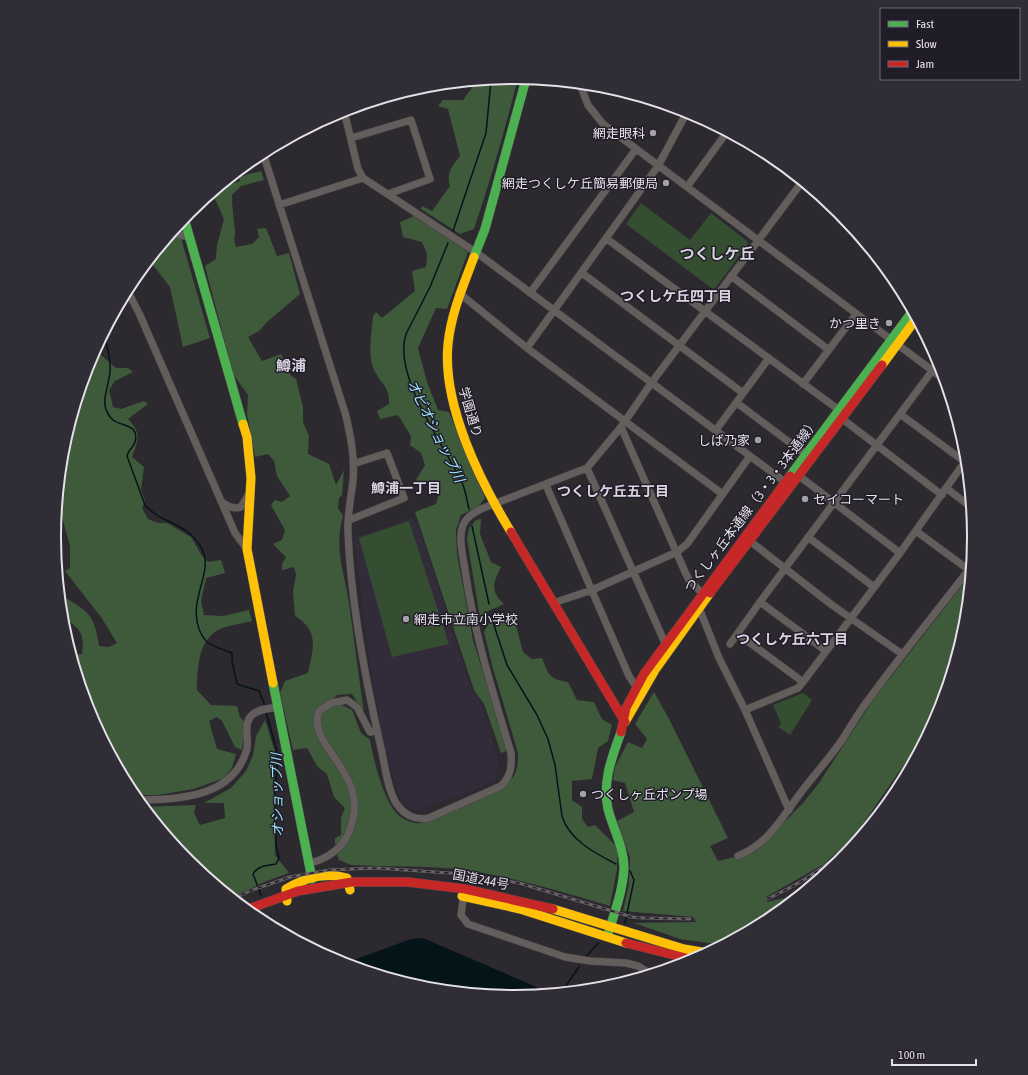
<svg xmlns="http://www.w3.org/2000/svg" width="1028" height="1075" font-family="'Asap Condensed','Noto Sans JP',sans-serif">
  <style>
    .built { fill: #322b3a }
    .green { fill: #354e31 }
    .forest { fill: #3f5a3b }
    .water { fill: #051419 }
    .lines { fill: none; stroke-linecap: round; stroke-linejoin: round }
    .stream { stroke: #051419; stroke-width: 1.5 }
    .street-casing { stroke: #464448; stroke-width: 8 }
    .fast-casing { stroke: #464448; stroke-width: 10 }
    .slow-casing { stroke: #464448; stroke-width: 10 }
    .jam-casing { stroke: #464448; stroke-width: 10 }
    .street { stroke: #635d5b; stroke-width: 7 }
    .fast { stroke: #4caf50; stroke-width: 9 }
    .slow { stroke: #ffc107; stroke-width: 9 }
    .jam { stroke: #c62828; stroke-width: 9 }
    .rail-casing { stroke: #686363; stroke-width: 3 }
    .rail { stroke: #211d28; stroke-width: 1.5; stroke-dasharray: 4.5; stroke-linecap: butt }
    .poi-dot { fill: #a4a1a8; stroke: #211d28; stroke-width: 1.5 }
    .labels { text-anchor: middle; stroke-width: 3; stroke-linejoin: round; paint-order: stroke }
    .poi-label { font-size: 13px; fill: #e5e1e9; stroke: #211d28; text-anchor: end }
    .street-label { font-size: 13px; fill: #e5e1e9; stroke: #211d28 }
    .neighbourhood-label { font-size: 14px; font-weight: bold; fill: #d8d2e1; stroke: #211d28 }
    .water-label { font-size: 14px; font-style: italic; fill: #99e4fa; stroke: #211d28 }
    .quarter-label { font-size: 15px; font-weight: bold; fill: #d8d2e1; stroke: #211d28 }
    .rim { fill: none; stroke: #e5e1e9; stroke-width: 2 }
  </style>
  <rect width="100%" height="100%" fill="#2c292f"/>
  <path class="built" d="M410 518 418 525 472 690 482 703 498 758 496 779 482 787 423 809H411L403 803 397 790 382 735 371 672 354 538Z"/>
  <path class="green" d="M641 203 690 240 711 213 747 241 748 244 714 290 626 224Z
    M409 521 449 644 392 657 359 538Z
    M803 693 812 700 790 735 778 727 781 723 773 705Z"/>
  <path class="forest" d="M514 78H518C505 129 491 179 474 229L460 234 421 209 422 206 432 211 450 186C446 173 452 166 460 156L448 109 438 106 443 100H463L477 81Z
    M261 171 264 180 241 186 232 195C232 208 234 219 235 231 235 238 233 240 236 247L252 244 259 237 257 229 266 228 277 256 289 253 300 294 267 322 259 331 248 337 262 361 281 354 291 376 296 379 303 407V422L309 436 308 454 329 464 336 485 344 470 342 495 339 498 338 508 343 516C334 547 344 572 349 603 354 640 359 677 364 713L352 694 337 695 332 700 352 710 361 733 370 740C374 761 385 812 406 820 410 822 418 824 421 823 438 818 505 789 513 777 518 770 518 761 518 753L492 665 484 632 489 623 501 615 513 614 523 652 532 659 542 658C549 675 549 679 568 682L577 700 594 702 602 719 612 725 608 741 598 748 592 779 572 781V800L582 807V819L588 827 595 825 618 848 617 869 610 906C562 892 514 877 464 870 428 865 387 867 351 865L339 860 337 855 342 849 335 844V838L341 835V818L345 808 334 797 327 774 317 766 307 748 293 750 280 693 285 681 308 673C313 649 320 631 295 616L293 591 296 575 294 567 282 570V564L286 557 273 544 282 540 285 530 271 505 275 500 282 502 290 496 277 476 274 461 268 454 255 457 247 414 248 395 233 374 205 266 216 259 217 245 224 219 215 199 217 193 216 190 222 185 227 186 240 181 239 177Z
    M414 216 468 252 447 309 436 308 418 348 427 382 438 410 449 412 485 498 479 506 461 515 456 530 457 554 473 640 503 736 506 751 501 753 484 704 474 690 415 512 436 504 439 494 432 483 421 485 416 480 425 465 421 453 410 445 411 436 398 415 380 419 377 411 389 404C390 387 381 384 374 370 367 355 372 332 373 316L376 312 382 318 415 291 412 271 426 267 427 254 422 242 403 237 400 222Z
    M170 235 181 238 210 338 183 347 170 287 149 260Z
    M95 350 116 368H128L133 372 115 381 109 390 113 407 121 409 144 401 148 404 128 419C142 433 138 440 132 457L144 467 141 490 145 501 142 508 148 519 158 523H167L191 537 202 556 208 562 221 560 225 573 206 578 201 601 204 615 223 616 249 610 252 621C241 624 228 625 218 630 198 641 197 670 197 690L211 705 237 706 240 717 245 723 242 750 235 747 222 721 217 717 209 721 217 749 236 754 232 768 224 778 194 789 158 795H133L131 793 89 713 71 655 82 654C85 630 79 630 62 615L60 594C87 612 94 611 99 646L109 647 117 643 101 617 65 571 70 568V546L58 502 63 448 89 361Z
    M481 519 480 534 491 562 501 567C493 583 490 591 504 604L486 612 480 618 467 539 469 528 476 520Z
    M970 575 965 627 939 714 854 837 824 864 766 897 767 902 794 896 768 921 727 943H708L680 939 634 923 696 922 693 917 623 911 629 884 630 858 617 821 634 812 625 783 613 780 615 767 628 742 642 748 647 739 635 724 654 692 669 719 728 838 710 846 718 861 755 852 803 803 819 783 873 700Z
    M265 720 275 752 273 767 275 855 289 873 264 882 231 898 189 863 143 807 196 805 194 813 200 825 225 818 224 803H204L231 788 246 771 253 755 256 736Z"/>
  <path class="water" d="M423 938 532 985 548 994 514 997 424 989 343 964 411 939Z"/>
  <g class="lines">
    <path class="stream" d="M453 231 486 133 491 80
      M448 243 430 287 406 334C392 377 446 447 463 485 466 493 467 501 469 509
      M103 334C108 347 111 358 110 371 109 389 97 405 113 420 122 427 140 424 135 442 134 447 128 450 127 456L145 505C161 524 188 522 202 549 214 573 188 598 199 629 201 634 203 638 207 642 214 647 224 650 232 653V661L237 684 259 691 265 706
      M472 526 489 604
      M492 619 507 665 537 715 548 739 555 765 562 816C569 840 595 853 616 864
      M261 895 253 874C258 865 267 866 276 864L279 858 276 845 275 792 278 755 266 712
      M270 917 274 928
      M625 923 634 880 630 871
      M585 958 598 943
      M561 993 579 967"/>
    <g class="street-casing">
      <path id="street" d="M580 84 588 105 603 124 945 380
        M344 111 358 169 363 178 477 253 789 485
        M351 138 411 120 430 179 388 194
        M263 153 346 416C351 438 355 459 353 481 351 498 347 516 348 533 351 605 365 678 381 748 385 765 387 788 396 803 404 815 416 821 429 818L501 786C511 776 512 766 511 753 493 693 474 633 465 570 463 556 458 538 463 525 467 516 474 513 481 509L587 468 621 427 652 382 802 182
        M687 187 727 132
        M279 205 363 178
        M172 233 189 237
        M607 239 839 410 842 419 845 421 942 495
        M582 273 743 393
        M731 276 829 350
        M127 290 139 313 235 533 247 549
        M459 293 527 348 721 493
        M530 293 636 149
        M527 348 658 166 687 112
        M803 384 856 314
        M737 403 805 454
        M900 414 965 462
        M621 427 686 574 689 580 705 596
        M716 430 769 358
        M587 468 665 643 669 646
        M794 472 900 553
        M546 485 629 676 637 688
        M946 488 971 507
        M222 502C229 507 233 509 241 507L250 492
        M349 520 404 498 387 453 353 464
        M916 531 969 570
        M808 537 874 587
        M746 538 832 605 902 654
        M760 602 826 651
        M553 603 592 590 677 552 687 544 750 456
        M696 605 699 608 719 658 745 710 789 810
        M738 634 803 682
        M730 644 760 602 932 371
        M745 710 798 688 803 682 900 553 966 460
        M138 800C180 799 233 798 247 749 249 739 243 725 251 716 257 709 270 708 279 707
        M738 856C768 844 781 819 799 795 813 776 829 759 842 740 851 726 859 712 869 699 902 654 937 611 971 567
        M310 863C327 859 343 848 349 832 374 773 305 747 319 711L331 703 347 700 357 707 370 732 377 731
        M464 893 461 915 468 924 565 957 590 961 626 963 638 966 651 974"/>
    </g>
    <g class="fast-casing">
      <path id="fast" d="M184 218 243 424
        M474 257 485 229 526 79
        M790 476 912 312
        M273 683 312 879
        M609 931C615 911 623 890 624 868 624 847 613 829 608 809 602 782 612 757 621 732"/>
    </g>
    <g class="slow-casing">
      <path id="slow" d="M474 257C463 286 451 314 448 344 442 405 480 481 511 532
        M882 365 916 319
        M243 424 247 437 251 478 247 549 273 683
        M625 722 655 670 710 593
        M462 896 520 909 626 943
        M287 901 286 889C304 878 326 872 347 878L350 890
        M553 909 684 949 708 953"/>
    </g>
    <g class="jam-casing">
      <path id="jam" d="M511 532 625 722
        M710 593 882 365
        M621 732 626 708 644 674 790 476
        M246 910 298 891 352 882H408L465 889 553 909
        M626 943 694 960"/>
    </g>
    <use href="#street" class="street"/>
    <use href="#fast" class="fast"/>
    <use href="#slow" class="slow"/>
    <use href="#jam" class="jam"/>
    <g class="rail-casing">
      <path id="rail" d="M233 899 252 890 290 877 329 870 376 868 464 874 519 883 632 917 644 918 690 919
        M767 899C818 876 857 846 888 799 902 778 914 755 928 733"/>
    </g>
    <use href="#rail" class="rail"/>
  </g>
  <g class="poi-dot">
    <circle cx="653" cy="133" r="4"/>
    <circle cx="666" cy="183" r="4"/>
    <circle cx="889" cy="323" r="4"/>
    <circle cx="758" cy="440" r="4"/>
    <circle cx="805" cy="499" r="4"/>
    <circle cx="406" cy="619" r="4"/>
    <circle cx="583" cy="794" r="4"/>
  </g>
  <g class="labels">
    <g class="poi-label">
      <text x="645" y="138">網走眼科</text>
      <text x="658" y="188">網走つくしケ丘簡易郵便局</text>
      <text x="881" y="328">かつ里き</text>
      <text x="750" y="445">しば乃家</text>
      <text x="813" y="504" text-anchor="start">セイコーマート</text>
      <text x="414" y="624" text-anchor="start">網走市立南小学校</text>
      <text x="591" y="799" text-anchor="start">つくしヶ丘ポンプ場</text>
    </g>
    <g class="street-label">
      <text transform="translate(471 412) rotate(74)" y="5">学園通り</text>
      <text transform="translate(751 505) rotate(-53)" y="5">つくしヶ丘本通線（3・3・3本通線）</text>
      <text transform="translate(481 879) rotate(11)" y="5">国道244号</text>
    </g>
    <g class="neighbourhood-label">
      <text x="676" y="301">つくしケ丘四丁目</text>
      <text x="406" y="493">鱒浦一丁目</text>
      <text x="613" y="496">つくしケ丘五丁目</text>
      <text x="792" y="644">つくしケ丘六丁目</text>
    </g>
    <g class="water-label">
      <text transform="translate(436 431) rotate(64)" y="5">オビオショップ川</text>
      <text transform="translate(277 795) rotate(-91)" y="5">オショップ川</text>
    </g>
    <g class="quarter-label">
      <text x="717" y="259">つくしケ丘</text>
      <text x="291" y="371">鱒浦</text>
    </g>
  </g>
  <path d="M0 0H1028V1075H0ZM61 537a453 453 0 1 1 906 0a453 453 0 1 1-906 0Z" fill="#312d37" fill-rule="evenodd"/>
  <path class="rim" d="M61 537a453 453 0 1 1 906 0a453 453 0 1 1-906 0Z"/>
  <rect x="880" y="8" width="140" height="72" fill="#211d28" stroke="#6f6b75"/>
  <rect x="888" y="21" width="20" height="6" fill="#4caf50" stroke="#6f6b75"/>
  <text x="916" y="28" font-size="12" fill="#e5e1e9">Fast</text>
  <rect x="888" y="41" width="20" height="6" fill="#ffc107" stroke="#6f6b75"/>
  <text x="916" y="48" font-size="12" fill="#e5e1e9">Slow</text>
  <rect x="888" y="61" width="20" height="6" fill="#c62828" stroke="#6f6b75"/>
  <text x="916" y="68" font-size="12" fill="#e5e1e9">Jam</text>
  <path d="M892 1059v6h84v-6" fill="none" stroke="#e5e1e9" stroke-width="2"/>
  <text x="898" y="1059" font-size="12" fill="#e5e1e9" stroke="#211d28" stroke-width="3" paint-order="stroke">100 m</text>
</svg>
